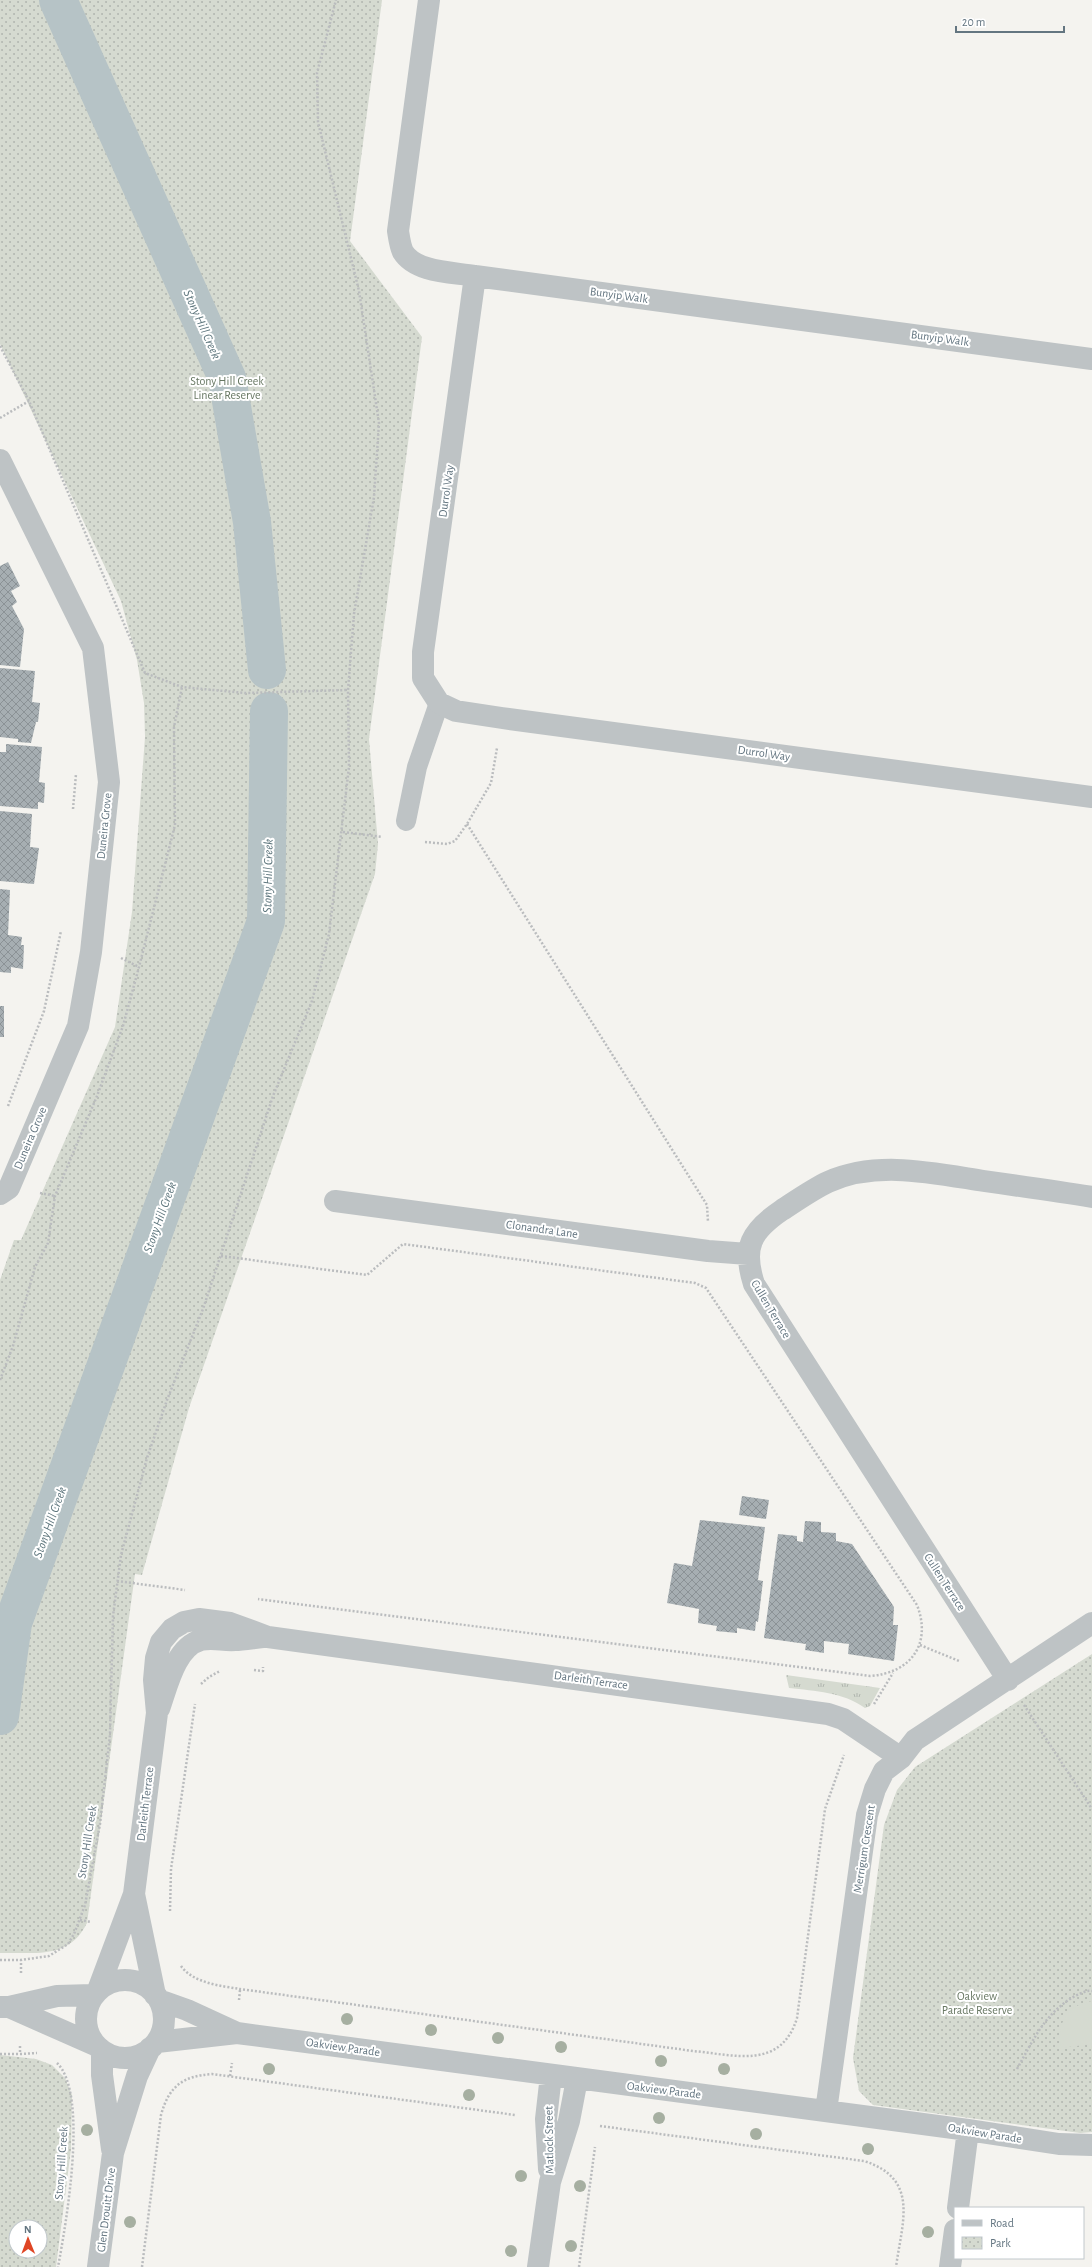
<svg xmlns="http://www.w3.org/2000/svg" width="1092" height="2267" font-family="'Alegreya Sans',sans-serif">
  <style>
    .grass { fill: url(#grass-tufts) }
    .park { fill: url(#park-dots); fill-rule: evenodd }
    .pitch { fill: #d5dad0 }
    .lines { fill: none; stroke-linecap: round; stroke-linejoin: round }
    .canal { stroke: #b6c3c6; stroke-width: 38 }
    .building { fill: url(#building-cross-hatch) }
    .path { stroke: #babcbe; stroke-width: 2.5; stroke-dasharray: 2 2; stroke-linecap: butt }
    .lane { stroke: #bec3c5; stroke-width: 20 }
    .street { stroke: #bec3c5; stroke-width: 22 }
    .tree { fill: #a6afa1 }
    .labels { text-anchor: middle; stroke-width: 4; stroke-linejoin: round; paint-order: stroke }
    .street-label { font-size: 12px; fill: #637580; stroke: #fff }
    .park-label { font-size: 12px; fill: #677762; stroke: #fff }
    .water-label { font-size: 13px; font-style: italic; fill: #5f777e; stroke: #fff }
  </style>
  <defs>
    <pattern id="grass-tufts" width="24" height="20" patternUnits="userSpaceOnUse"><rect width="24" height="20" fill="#d5dad0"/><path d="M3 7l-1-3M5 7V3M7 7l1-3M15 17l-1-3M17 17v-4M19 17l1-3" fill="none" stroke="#b0b5ae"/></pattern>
    <pattern id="park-dots" width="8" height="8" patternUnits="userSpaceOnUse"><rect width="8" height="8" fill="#d5dad0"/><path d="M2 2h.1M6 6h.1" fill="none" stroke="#b0b5ae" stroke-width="1.8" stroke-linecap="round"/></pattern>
    <pattern id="building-cross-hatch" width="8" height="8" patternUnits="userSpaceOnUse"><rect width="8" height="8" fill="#a6aeb2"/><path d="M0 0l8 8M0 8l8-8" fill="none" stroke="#8b9296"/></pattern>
  </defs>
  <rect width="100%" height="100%" fill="#f4f3ef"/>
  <path class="grass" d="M786 1675 880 1688 870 1706 865 1708C843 1692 815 1691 789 1688Z"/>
  <path class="park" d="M0 0H382L350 241 422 337 369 739 378 844 375 874 189 1408 142 1575 135 1574 87 1923C69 1960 35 1952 0 1953V1280L14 1240H21L115 1027 132 912 145 737 144 703 137 660 121 601 0 344Z
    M1092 1654V2132L1080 2133 873 2105 859 2091 853 2058 884 1825 897 1790 915 1767Z
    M0 2055 36 2059 52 2065 65 2078 72 2095 71 2149 56 2267H0ZM16 2227H40V2251H16Z"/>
  <path class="pitch" d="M1092 2001V2044L1061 2048C1056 2024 1067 2005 1092 2001Z"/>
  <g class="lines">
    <path class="canal" d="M58 0 227 378 252 522 267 670
      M0 1716 13 1623 266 921 269 711"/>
  </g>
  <path class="building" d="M8 562 20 586 11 591 17 602 12 606 24 629 20 667 0 665V566Z
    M0 668 35 671 32 702 40 703 38 722H36L31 743 18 742V739L0 737Z
    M6 744 42 747 39 782 45 783 44 803 38 802V809L0 806V752H6Z
    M0 811 32 814 30 847 39 848 34 884 0 881Z
    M0 889 10 890 8 935 22 937 21 945H24L23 969 11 967V973L0 972Z
    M0 1006H4V1037H0Z
    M742 1496 769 1500 766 1519 739 1515Z
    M700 1520 765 1527 758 1580 763 1581 758 1622 756 1621 755 1631 737 1628V1633L716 1631 717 1626 698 1623 699 1609 667 1603 674 1563 692 1566Z
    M805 1521 821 1522V1532L836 1533V1541L852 1544 894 1607 893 1625H898L894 1661 848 1654 849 1644 824 1641V1653L805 1650 806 1644 764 1638 778 1534 797 1536V1541L803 1542Z"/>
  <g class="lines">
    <path class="path" d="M0 346 29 401 145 673 182 687 245 693 348 690
      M0 418 29 401
      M73 809 76 774
      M467 824 707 1205 708 1222
      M343 832 382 837
      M425 842 447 844 455 841 467 824 491 783 497 748
      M121 958 139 967
      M8 1106 44 1011 61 931
      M40 1193 55 1196
      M221 1256 367 1275 403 1244 695 1283 706 1288 917 1605C932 1644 911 1673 870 1676L258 1599
      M0 1380 13 1346 35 1267 48 1243 55 1196 97 1096 123 1026 139 967 175 825 174 727 182 687
      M117 1581 185 1590
      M920 1645 959 1661
      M254 1670 263 1671V1667
      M201 1684 209 1677 220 1671
      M874 1704 893 1673
      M1024 1705 1092 1809
      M170 1911 171 1869 195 1704
      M80 1920 91 1922
      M0 1960H21
      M181 1966C193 1983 221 1986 240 1989L693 2051C735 2055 781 2070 797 2018L825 1809 844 1755
      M21 1973V1960L49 1956 68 1944 74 1934 85 1905 100 1824 110 1735 113 1616 121 1555 147 1458 167 1400 203 1309 273 1096 312 1001 329 934 349 767 348 690 354 614 374 497 379 423 359 291 318 122 317 73 336 0
      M239 2000 240 1990
      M20 2046V2054L37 2053
      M0 2054H20
      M57 2063C89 2094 66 2224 58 2267
      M1017 2069C1034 2039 1045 2012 1077 1995 1082 1993 1087 1990 1092 1991
      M230 2076 232 2063
      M600 2126 864 2161C920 2179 902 2222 896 2267
      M142 2267 161 2115C169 2086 183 2076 212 2074L515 2115
      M579 2267 595 2147"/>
    <path class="lane" d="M406 821 417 767 439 703"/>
    <path class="street" d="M429 0 398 231C399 237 400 246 403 252 416 273 454 272 475 276L1092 359
      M475 276 423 652V678L439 703 456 711 502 718 1092 797
      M0 460 93 648 109 782 91 952 78 1026 9 1188 0 1194
      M335 1201 708 1251 748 1254
      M1008 1680 754 1284C742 1247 751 1231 782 1210 796 1201 813 1189 828 1182 877 1160 933 1173 984 1181 1020 1186 1056 1191 1092 1197
      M159 1709C167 1687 175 1647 201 1640 213 1637 223 1641 235 1640 244 1640 253 1638 263 1637
      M134 1894 155 1995
      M86 2019a39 39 0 1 1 78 0a39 39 0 1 1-78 0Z
      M98 1990 134 1894 157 1713 154 1680 156 1658 161 1642 172 1629 184 1622 199 1619 230 1623 268 1637 828 1714 843 1719 901 1758
      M159 2000 187 2010 237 2033
      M0 2007H9L57 1996 93 1995
      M9 2007 95 2045
      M157 2042 237 2033 968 2130 1059 2144 1092 2145
      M102 2051V2075L112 2149
      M826 2111 867 1815 875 1789 884 1771 901 1758 915 1740 1092 1623
      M549 2169 546 2119 551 2075
      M958 2208 968 2130
      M98 2267 113 2153 137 2076 150 2048
      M538 2267 550 2182 569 2121 577 2079
      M950 2267 955 2230"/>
  </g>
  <g class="tree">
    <circle cx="347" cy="2019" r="6"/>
    <circle cx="431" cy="2030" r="6"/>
    <circle cx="498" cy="2038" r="6"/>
    <circle cx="561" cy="2047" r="6"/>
    <circle cx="661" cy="2061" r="6"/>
    <circle cx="269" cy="2069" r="6"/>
    <circle cx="724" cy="2069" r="6"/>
    <circle cx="469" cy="2095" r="6"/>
    <circle cx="659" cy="2118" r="6"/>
    <circle cx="87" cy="2130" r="6"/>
    <circle cx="756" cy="2134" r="6"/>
    <circle cx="868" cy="2149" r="6"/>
    <circle cx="521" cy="2176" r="6"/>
    <circle cx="580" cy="2186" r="6"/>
    <circle cx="130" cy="2222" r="6"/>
    <circle cx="928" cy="2232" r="6"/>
    <circle cx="571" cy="2246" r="6"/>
    <circle cx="511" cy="2251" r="6"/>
  </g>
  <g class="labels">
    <g class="street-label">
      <text transform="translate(619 295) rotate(8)" y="4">Bunyip Walk</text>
      <text transform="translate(940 338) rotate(8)" y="4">Bunyip Walk</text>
      <text transform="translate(446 491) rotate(-82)" y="4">Durrol Way</text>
      <text transform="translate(764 753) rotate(8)" y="4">Durrol Way</text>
      <text transform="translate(104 826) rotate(-84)" y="4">Duneira Grove</text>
      <text transform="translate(30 1138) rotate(-67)" y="4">Duneira Grove</text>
      <text transform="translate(542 1229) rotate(8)" y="4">Clonandra Lane</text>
      <text transform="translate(771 1309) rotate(59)" y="4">Cullen Terrace</text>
      <text transform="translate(945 1582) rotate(57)" y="4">Cullen Terrace</text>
      <text transform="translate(591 1680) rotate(8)" y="4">Darleith Terrace</text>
      <text transform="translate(145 1804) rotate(-83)" y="4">Darleith Terrace</text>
      <text transform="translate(87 1842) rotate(-81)" y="4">Stony Hill Creek</text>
      <text transform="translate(864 1849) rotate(-81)" y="4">Merrigum Crescent</text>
      <text transform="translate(343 2047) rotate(8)" y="4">Oakview Parade</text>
      <text transform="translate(664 2090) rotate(7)" y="4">Oakview Parade</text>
      <text transform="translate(985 2133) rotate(9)" y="4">Oakview Parade</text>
      <text transform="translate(549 2140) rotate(-91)" y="4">Matlock Street</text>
      <text transform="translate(61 2163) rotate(-86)" y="4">Stony Hill Creek</text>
      <text transform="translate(106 2210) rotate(-83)" y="4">Glen Drouitt Drive</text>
    </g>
    <g class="park-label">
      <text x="227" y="385">Stony Hill Creek<tspan x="227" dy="14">Linear Reserve</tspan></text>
      <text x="977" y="2000">Oakview<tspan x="977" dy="14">Parade Reserve</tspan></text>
    </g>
    <g class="water-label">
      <text transform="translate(203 324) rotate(66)" y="5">Stony Hill Creek</text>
      <text transform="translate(267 876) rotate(-89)" y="5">Stony Hill Creek</text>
      <text transform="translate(159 1217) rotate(-70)" y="5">Stony Hill Creek</text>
      <text transform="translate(49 1522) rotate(-70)" y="5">Stony Hill Creek</text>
    </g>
  </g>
  <rect x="954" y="2207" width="130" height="52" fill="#ffffff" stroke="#c1c8cc"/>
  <rect x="962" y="2220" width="20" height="6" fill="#bec3c5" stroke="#c1c8cc"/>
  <text x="990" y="2227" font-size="12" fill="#637580">Road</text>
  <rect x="962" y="2237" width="20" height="12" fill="url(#park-dots)" stroke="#c1c8cc"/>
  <text x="990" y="2247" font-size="12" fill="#637580">Park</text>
  <g transform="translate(28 2239) rotate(359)"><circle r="19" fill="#ffffff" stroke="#c1c8cc"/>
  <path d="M0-3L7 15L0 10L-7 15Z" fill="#df4524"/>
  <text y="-6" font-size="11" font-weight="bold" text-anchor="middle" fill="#637580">N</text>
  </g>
  <path d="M956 26v6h108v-6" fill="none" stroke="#637580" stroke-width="2"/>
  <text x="962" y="26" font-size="12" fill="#637580" stroke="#ffffff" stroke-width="3" paint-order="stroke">20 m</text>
</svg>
